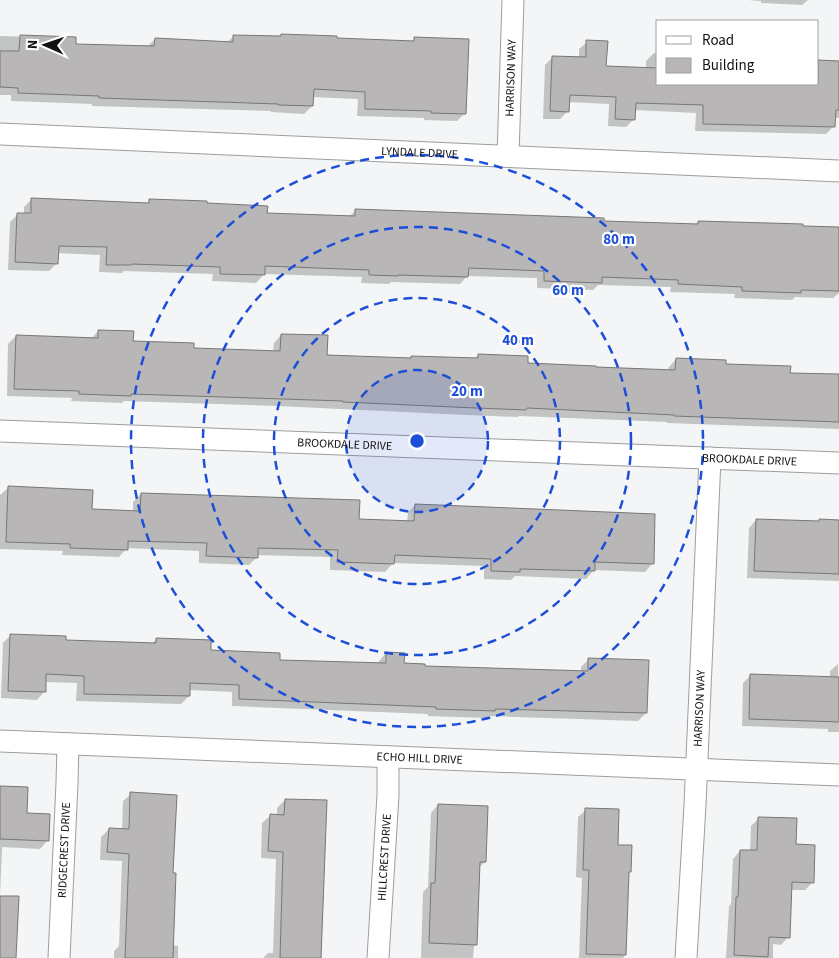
<svg xmlns="http://www.w3.org/2000/svg" width="839" height="958" font-family="'Source Sans 3',sans-serif">
  <style>
    .shadow { fill: #0003 }
    .building { fill: #b8b6b6; stroke: #787676 }
    .lines { fill: none; stroke-linecap: round; stroke-linejoin: round }
    .street-casing { stroke: #9c9d9e; stroke-width: 23 }
    .street { stroke: #fff; stroke-width: 21 }
    .ring { fill: none; stroke: #1d4ed8; stroke-width: 2.5; stroke-dasharray: 9 6 }
    .labels { text-anchor: middle; stroke-width: 4.5; stroke-linejoin: round; paint-order: stroke }
    .street-label { font-size: 12px; fill: #101111; stroke: #fff }
    .centre { fill: #1d4ed8; stroke: #fff; stroke-width: 2.5 }
    .ring-label { font-size: 15px; text-anchor: middle; font-weight: bold; fill: #1d4ed8; stroke: #fff; stroke-width: 4.5; stroke-linejoin: round; paint-order: stroke }
  </style>
  <rect width="100%" height="100%" fill="#f3f5f6"/>
  <path class="shadow" d="M748 0H808L802 5 761 3V1Z
    M281 35 336 39 411 42 414 39 465 113 457 121 424 120V118L357 116 358 99 312 97V106L304 114 271 112V111L92 106V104L11 101V95H0V36L75 38 74 45 147 47 155 39 227 42 234 36 279 38Z
    M587 42 605 68 646 69V61L654 53H658V84H818V62H839V118H834V126L826 134 695 131 696 113 634 110V119L626 127 608 126 609 104 568 102V111L560 119H543L545 65 553 57 579 58V49Z
    M32 199 146 204 149 201 206 205 266 214 349 217 356 210 602 222 695 225 698 222 839 228V293L833 298 795 297 792 300 734 298 735 294 670 292 671 287 598 285 593 290 537 288V278L467 276 460 284 391 282 389 284 361 283 362 277 264 274 256 283 212 281 213 274 124 271 122 273 99 272 100 255 57 253V263L49 271 8 270 10 222 18 214H24V207Z
    M98 331 132 342 192 349 273 352 274 343 281 335 326 356 409 359 411 357 474 359 478 355 527 364 668 371 669 367 676 359 789 374 839 376V429L667 423V422L519 416 518 417 467 415 277 406 124 401 122 403 71 401 72 398 7 396 8 344 16 336 91 339Z
    M8 488 91 510 133 512V502L141 494 358 520 407 522 408 513 415 505 652 564 645 572 594 570 586 579 515 576 511 580 484 579V566L393 563 385 572 330 570V557L257 555V557L249 565 199 563V551L127 548 119 557 62 555 63 551 0 549V495Z
    M756 520 818 522 839 521V581L747 578 749 528Z
    M11 635 64 641 151 644 157 639 210 652 279 661 379 664V661L386 653 403 665 423 667 581 672V667L589 659 646 713 638 721 488 716 486 718 428 716V714L232 706V692L189 690V696L181 704 76 701 77 683 45 682 44 692 37 700 1 698 3 643Z
    M838 664 839 732H828V729L742 726 743 683 751 675 830 678V671Z
    M0 787 25 814 47 841 40 849 2 847 0 897 15 958H0Z
    M131 794 172 874V945L178 946V958H114V951L119 946 122 861 100 860 101 837 109 829 122 830 123 801Z
    M285 800 320 958H263L268 953H273L276 859 261 858 262 823 270 816H277V808Z
    M438 805 485 862 478 868 476 944 474 946 473 958H421L423 892 428 887 431 813Z
    M586 810 617 846 630 871 628 873 625 955 623 958H579L582 878 576 877 578 817Z
    M759 818 794 846 813 882 805 890H790L788 937 781 945 773 944V958H726L729 906 731 904 733 859 740 851H750L751 826Z"/>
  <path class="building" d="M281 34 337 36V38L414 41V37L469 39 466 114 431 113V111L365 109V92L314 89 313 106 278 105V104L99 98V96L18 93V88L0 87V51H19L20 35 76 37V44L154 46 155 38 233 42V35L281 36Z
    M586 40 608 41 606 66 658 68V84H818V60L839 61V110H836L835 127 703 124V105L636 103 635 120 615 119 616 97 570 95 569 112 550 111 552 56 586 57Z
    M31 198 149 203V199L207 201V203L268 206 267 213 355 216V209L604 218V221L698 224V221L803 224V226L839 227V291L801 290V293L742 291V287L678 284V280L602 277V283L544 281V271L469 268 468 277 398 275V276L369 275V270L265 266V275L220 274V267L132 264 131 265H106L107 247 59 246 58 264 15 262 17 213H31Z
    M98 330 134 331 133 341 194 343V348L280 351 281 334 328 335 327 355 411 358V356L478 358V354L528 356V363L596 366V367L675 370 676 358 726 360V364L791 366 790 373 839 374V422L674 416V415L527 408 526 410 476 408 343 402V401L131 394V396L79 394V391L14 389 16 335 98 338Z
    M8 486 93 490 92 509 140 511 141 493 360 500 359 519 414 521 415 504 655 514 654 564 595 562V571L520 569V572L491 571V559L395 555 394 564 337 562 338 550 258 548V558L206 556 207 543 128 541V550L70 548V544L6 542Z
    M756 519 819 521V519L839 520V574L754 571Z
    M10 634 66 636V640L156 643V638L211 640V650L280 653V660L386 663V652L405 653 404 663 425 664V666L588 671V658L649 660 647 713 495 709V711L436 709V707L239 699V685L190 683V696L84 694V676L46 674V692L8 691Z
    M750 674 839 677V722L749 719Z
    M0 786 28 787 27 813 50 814 49 841 0 839Z
    M130 792 177 795 173 873H176L173 958H125L129 854 107 852 109 828 129 829Z
    M285 799 327 800 321 958H280L283 852 268 851 270 814 284 815Z
    M438 804 488 806 486 862H480L477 945 429 943 431 883H435Z
    M585 808 619 809 618 845H632L631 872H629L626 955 586 954 589 870H583Z
    M758 817 797 818 796 844 815 845 814 883 792 882 790 938 769 937 768 957 734 955 736 897H738L740 850H757Z
    M0 896H19L16 958H0Z"/>
  <g class="lines">
    <g class="street-casing">
      <g id="street">
        <path id="s1" d="M0 134 839 171"/>
        <path id="s2" d="M508 156 513 0"/>
        <path id="s3" d="M0 431 839 463"/>
        <path id="s4" d="M0 741 839 775"/>
        <path id="s5" d="M59 958 67 783 68 744"/>
        <path id="s6" d="M378 958 388 795V757"/>
        <path id="s7" d="M686 958 695 805 710 458"/>
      </g>
    </g>
    <use href="#street" class="street"/>
  </g>
  <circle cx="417" cy="441" r="71" fill="#1d4ed8" fill-opacity=".12"/>
  <g class="ring">
    <circle cx="417" cy="441" r="71"/>
    <circle cx="417" cy="441" r="143"/>
    <circle cx="417" cy="441" r="214"/>
    <circle cx="417" cy="441" r="286"/>
  </g>
  <g class="labels">
    <g class="street-label">
      <text dy="4" stroke="none"><textPath href="#s2" startOffset="78">HARRISON WAY</textPath></text>
      <text dy="4" stroke="none"><textPath href="#s1" startOffset="420">LYNDALE DRIVE</textPath></text>
      <text dy="4" stroke="none"><textPath href="#s3" startOffset="345">BROOKDALE DRIVE</textPath></text>
      <text dy="4" stroke="none"><textPath href="#s3" startOffset="750">BROOKDALE DRIVE</textPath></text>
      <text dy="4" stroke="none"><textPath href="#s7" startOffset="250">HARRISON WAY</textPath></text>
      <text dy="4" stroke="none"><textPath href="#s4" startOffset="420">ECHO HILL DRIVE</textPath></text>
      <text dy="4" stroke="none"><textPath href="#s5" startOffset="108">RIDGECREST DRIVE</textPath></text>
      <text dy="4" stroke="none"><textPath href="#s6" startOffset="101">HILLCREST DRIVE</textPath></text>
    </g>
  </g>
  <circle cx="417" cy="441" r="8" class="centre"/>
  <g class="ring-label">
    <text x="619" y="244">80 m</text>
    <text x="568" y="295">60 m</text>
    <text x="518" y="345">40 m</text>
    <text x="467" y="396">20 m</text>
  </g>
  <rect x="656" y="20" width="162" height="65" fill="#ffffff" stroke="#9fa0a0"/>
  <rect x="666" y="36" width="25" height="8" fill="#ffffff" stroke="#9fa0a0"/>
  <text x="702" y="45" font-size="15" fill="#101111">Road</text>
  <rect x="666" y="58" width="25" height="15" fill="#b8b6b6" stroke="#9fa0a0"/>
  <text x="702" y="70" font-size="15" fill="#101111">Building</text>
  <g transform="translate(45 45) rotate(272)" stroke="#ffffff" stroke-width="4" paint-order="stroke">
  <path d="M0-4L9 19L0 12L-9 19Z" fill="#101111"/>
  <text y="-8" font-size="14" font-weight="bold" text-anchor="middle" fill="#101111">N</text>
  </g>
</svg>
